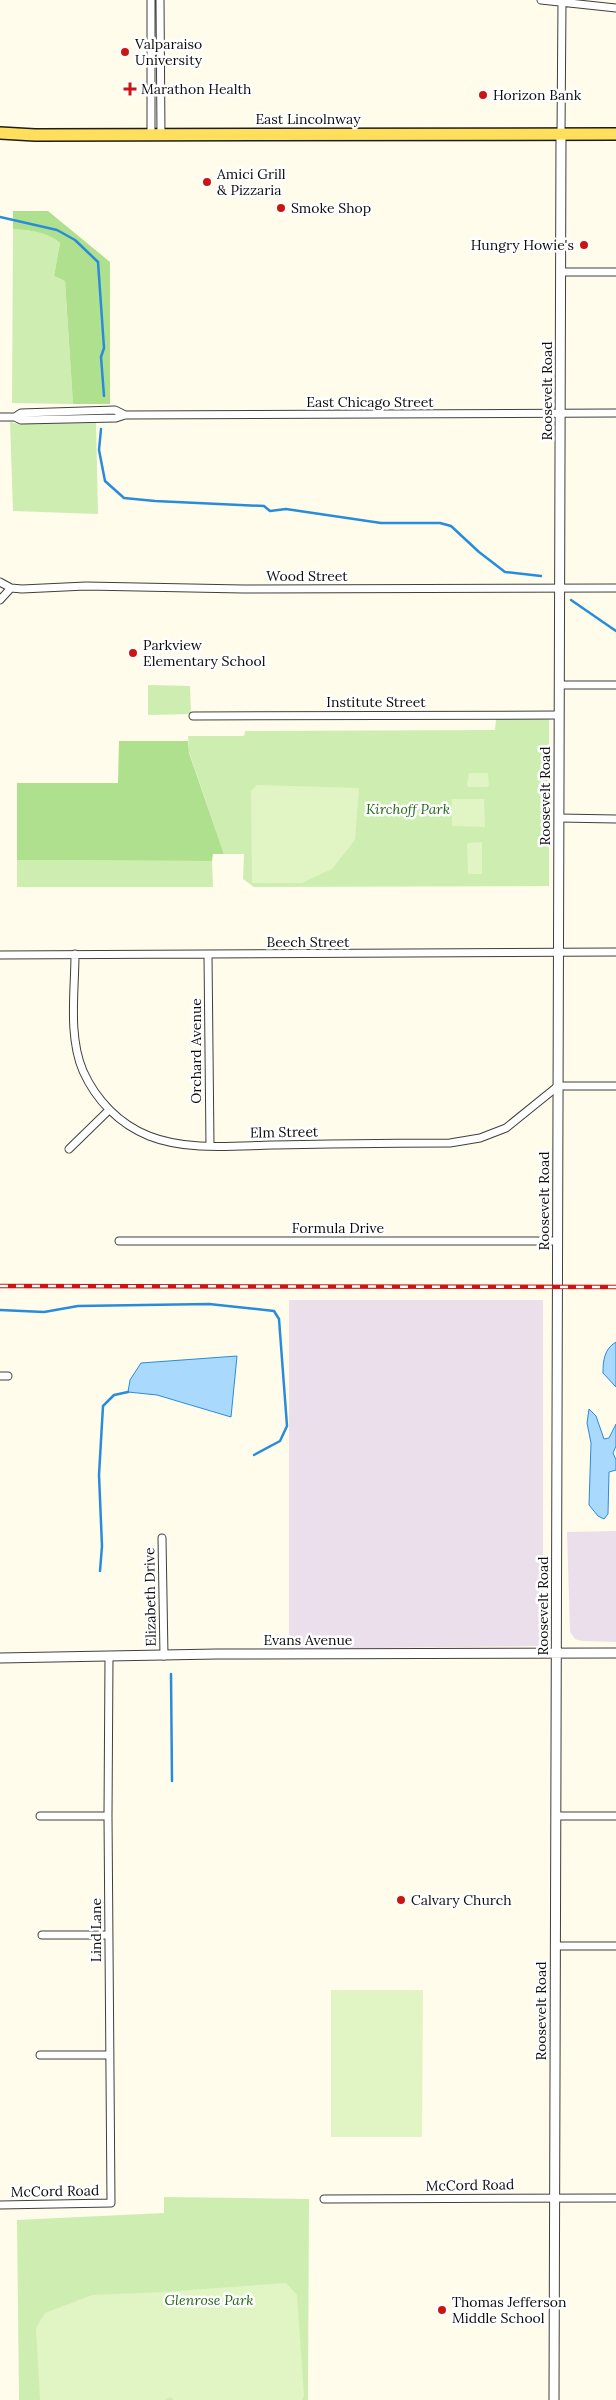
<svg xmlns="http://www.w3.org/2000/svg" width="616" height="2400" font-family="Lora,serif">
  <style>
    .industrial { fill: #ebdfec }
    .green { fill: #cdeeb0 }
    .forest { fill: #afe08e }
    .pitch { fill: #e1f4c3 }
    .water { fill: #a9dafd; stroke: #288cdc }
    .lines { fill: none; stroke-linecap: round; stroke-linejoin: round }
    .stream { stroke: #288cdc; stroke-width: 2.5 }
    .minor-casing { stroke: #3f3f3f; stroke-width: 9 }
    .tertiary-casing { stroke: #3f3f3f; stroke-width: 11 }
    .primary-casing { stroke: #1d1d1d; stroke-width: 14 }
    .minor { stroke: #fff; stroke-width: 7 }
    .tertiary { stroke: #fff; stroke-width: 9 }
    .primary { stroke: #ffdf5b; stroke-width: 11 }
    .rail-casing { stroke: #cb1515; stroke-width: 4.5 }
    .rail { stroke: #fff; stroke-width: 2.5; stroke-dasharray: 8; stroke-linecap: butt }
    .poi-dot { fill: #cb1515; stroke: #fff; stroke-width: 2 }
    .labels { text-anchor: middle; stroke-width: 5; stroke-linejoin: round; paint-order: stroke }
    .poi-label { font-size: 14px; fill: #0c0c0c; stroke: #fff; text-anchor: start }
    .street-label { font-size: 14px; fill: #0c0c0c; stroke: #fff }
    .park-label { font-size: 14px; font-style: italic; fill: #236a16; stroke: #fff }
  </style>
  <rect width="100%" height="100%" fill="#fffceb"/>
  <path class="industrial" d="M289 1300H543V1646L289 1649Z
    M616 1531V1642L582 1641 575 1639 570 1632 567 1532Z"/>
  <path class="green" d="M13 229C28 230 48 232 60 243L54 276 65 281 73 404 12 403Z
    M10 422 20 424 96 423 98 514 13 511Z
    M148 685 190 686 191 714 148 715Z
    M496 719H549V886L254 887 243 879 244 854H224L189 752 188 736H244L245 731 495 730Z
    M17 860 212 861 213 887H17Z
    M164 2197 309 2199 308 2400H19L17 2220 164 2213Z"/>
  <path class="forest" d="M13 211H48L110 262V404H73L65 281 54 276 60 243C48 232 28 230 13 229Z
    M119 741H188L189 753 224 854H213L212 861 17 860V783H118Z"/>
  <path class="pitch" d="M469 773H488L489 785 487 787H469L467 785Z
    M257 785 359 788 355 840 332 869 302 883H252L251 791Z
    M452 799H484L485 827 452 826Z
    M482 842V874H468L467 843Z
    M331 1990H423L422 2137H331Z
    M286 2283 297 2295 304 2396 302 2400H174L170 2397 165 2400H40L36 2328 45 2313 92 2295 163 2292Z"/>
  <path class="water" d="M616 1342V1387L603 1373C603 1361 604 1349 616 1342Z
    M237 1356 231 1417 157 1395 128 1392 130 1380 141 1363Z
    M589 1409 596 1416 604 1439 609 1438 616 1424V1446L613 1453 616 1460V1470L609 1472 608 1514 604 1519 598 1516 589 1505 591 1443 587 1423Z"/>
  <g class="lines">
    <path class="stream" d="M0 217 57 230 75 240 98 262 104 348 101 357 104 396
      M101 429 99 450 105 481 124 498 155 501 264 506 270 511 286 509 381 523H440L451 526 479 552 505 572 541 576
      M571 600 616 631
      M0 1310 44 1312 78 1306 209 1304 274 1311 279 1319 287 1426 280 1441 254 1455
      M100 1571 102 1546 99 1475 103 1406 114 1395 128 1392
      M171 1674 172 1781"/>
    <g class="minor-casing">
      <path id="minor" d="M151 0V135
        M160 0 161 135
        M541 0 616 8
        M561 134 562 2
        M561 272H616
        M0 417H15L21 420 116 418 125 415 616 413
        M15 417 21 413 115 410 125 415
        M0 582 11 588 22 589 86 586 243 589 616 588
        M0 600 11 588
        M560 685H616
        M193 716 559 715
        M559 818 616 819
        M75 954C75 991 68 1036 83 1071 96 1100 119 1124 149 1136 187 1151 232 1146 272 1145 332 1144 391 1143 450 1143L480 1138 506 1128 558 1086H616
        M0 955 616 952
        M208 955 210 1146
        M69 1149 109 1110
        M119 1241H558
        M0 1376H8
        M162 1538 164 1656
        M40 1816H108
        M556 1816H616
        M42 1935H108
        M555 1946H616
        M40 2055H109
        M324 2199 616 2198
        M0 2205 111 2203 108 1816 109 1657"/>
    </g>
    <g class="tertiary-casing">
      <path id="tertiary" d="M0 1658 217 1654 616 1653
        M554 2400 561 134"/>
    </g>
    <g class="primary-casing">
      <path id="primary" d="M0 133 35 135 616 134"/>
    </g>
    <use href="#minor" class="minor"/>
    <use href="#tertiary" class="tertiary"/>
    <use href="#primary" class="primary"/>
    <g class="rail-casing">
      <path id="rail" d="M0 1286 616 1287"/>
    </g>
    <use href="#rail" class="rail"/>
  </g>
  <g class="poi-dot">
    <circle cx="125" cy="52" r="5"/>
    <path d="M127.5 81.5h5v5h5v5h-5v5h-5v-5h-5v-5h5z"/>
    <circle cx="483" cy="95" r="5"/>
    <circle cx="207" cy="182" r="5"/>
    <circle cx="281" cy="208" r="5"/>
    <circle cx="584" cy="245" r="5"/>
    <circle cx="133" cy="653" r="5"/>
    <circle cx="401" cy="1900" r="5"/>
    <circle cx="442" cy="2310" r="5"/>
  </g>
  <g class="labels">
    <g class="poi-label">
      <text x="135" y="49">Valparaiso<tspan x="135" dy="16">University</tspan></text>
      <text x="141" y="94">Marathon Health</text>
      <text x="493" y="100">Horizon Bank</text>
      <text x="217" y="179">Amici Grill<tspan x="217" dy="16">&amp; Pizzaria</tspan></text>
      <text x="291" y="213">Smoke Shop</text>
      <text x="574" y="250" text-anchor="end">Hungry Howie's</text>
      <text x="143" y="650">Parkview<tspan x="143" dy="16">Elementary School</tspan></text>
      <text x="411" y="1905">Calvary Church</text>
      <text x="452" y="2307">Thomas Jefferson<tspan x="452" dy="16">Middle School</tspan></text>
    </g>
    <g class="street-label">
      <text x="308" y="124">East Lincolnway</text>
      <text transform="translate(547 391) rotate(-90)" y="5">Roosevelt Road</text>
      <text x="370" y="407">East Chicago Street</text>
      <text x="307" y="581">Wood Street</text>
      <text x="376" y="707">Institute Street</text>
      <text transform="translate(545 796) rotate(-90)" y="5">Roosevelt Road</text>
      <text x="308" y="947">Beech Street</text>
      <text transform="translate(196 1051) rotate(-90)" y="5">Orchard Avenue</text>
      <text transform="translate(284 1132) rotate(-1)" y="5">Elm Street</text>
      <text transform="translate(544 1201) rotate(-90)" y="5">Roosevelt Road</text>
      <text x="338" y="1233">Formula Drive</text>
      <text transform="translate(150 1597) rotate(-91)" y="5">Elizabeth Drive</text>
      <text transform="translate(543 1606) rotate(-90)" y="5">Roosevelt Road</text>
      <text x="308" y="1645">Evans Avenue</text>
      <text transform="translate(96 1930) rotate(-90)" y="5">Lind Lane</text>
      <text transform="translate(541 2011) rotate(-90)" y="5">Roosevelt Road</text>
      <text transform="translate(470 2185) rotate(-1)" y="5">McCord Road</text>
      <text transform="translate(55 2191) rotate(-1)" y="5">McCord Road</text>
    </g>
    <g class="park-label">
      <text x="408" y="814">Kirchoff Park</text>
      <text x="209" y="2305">Glenrose Park</text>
    </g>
  </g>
</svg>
